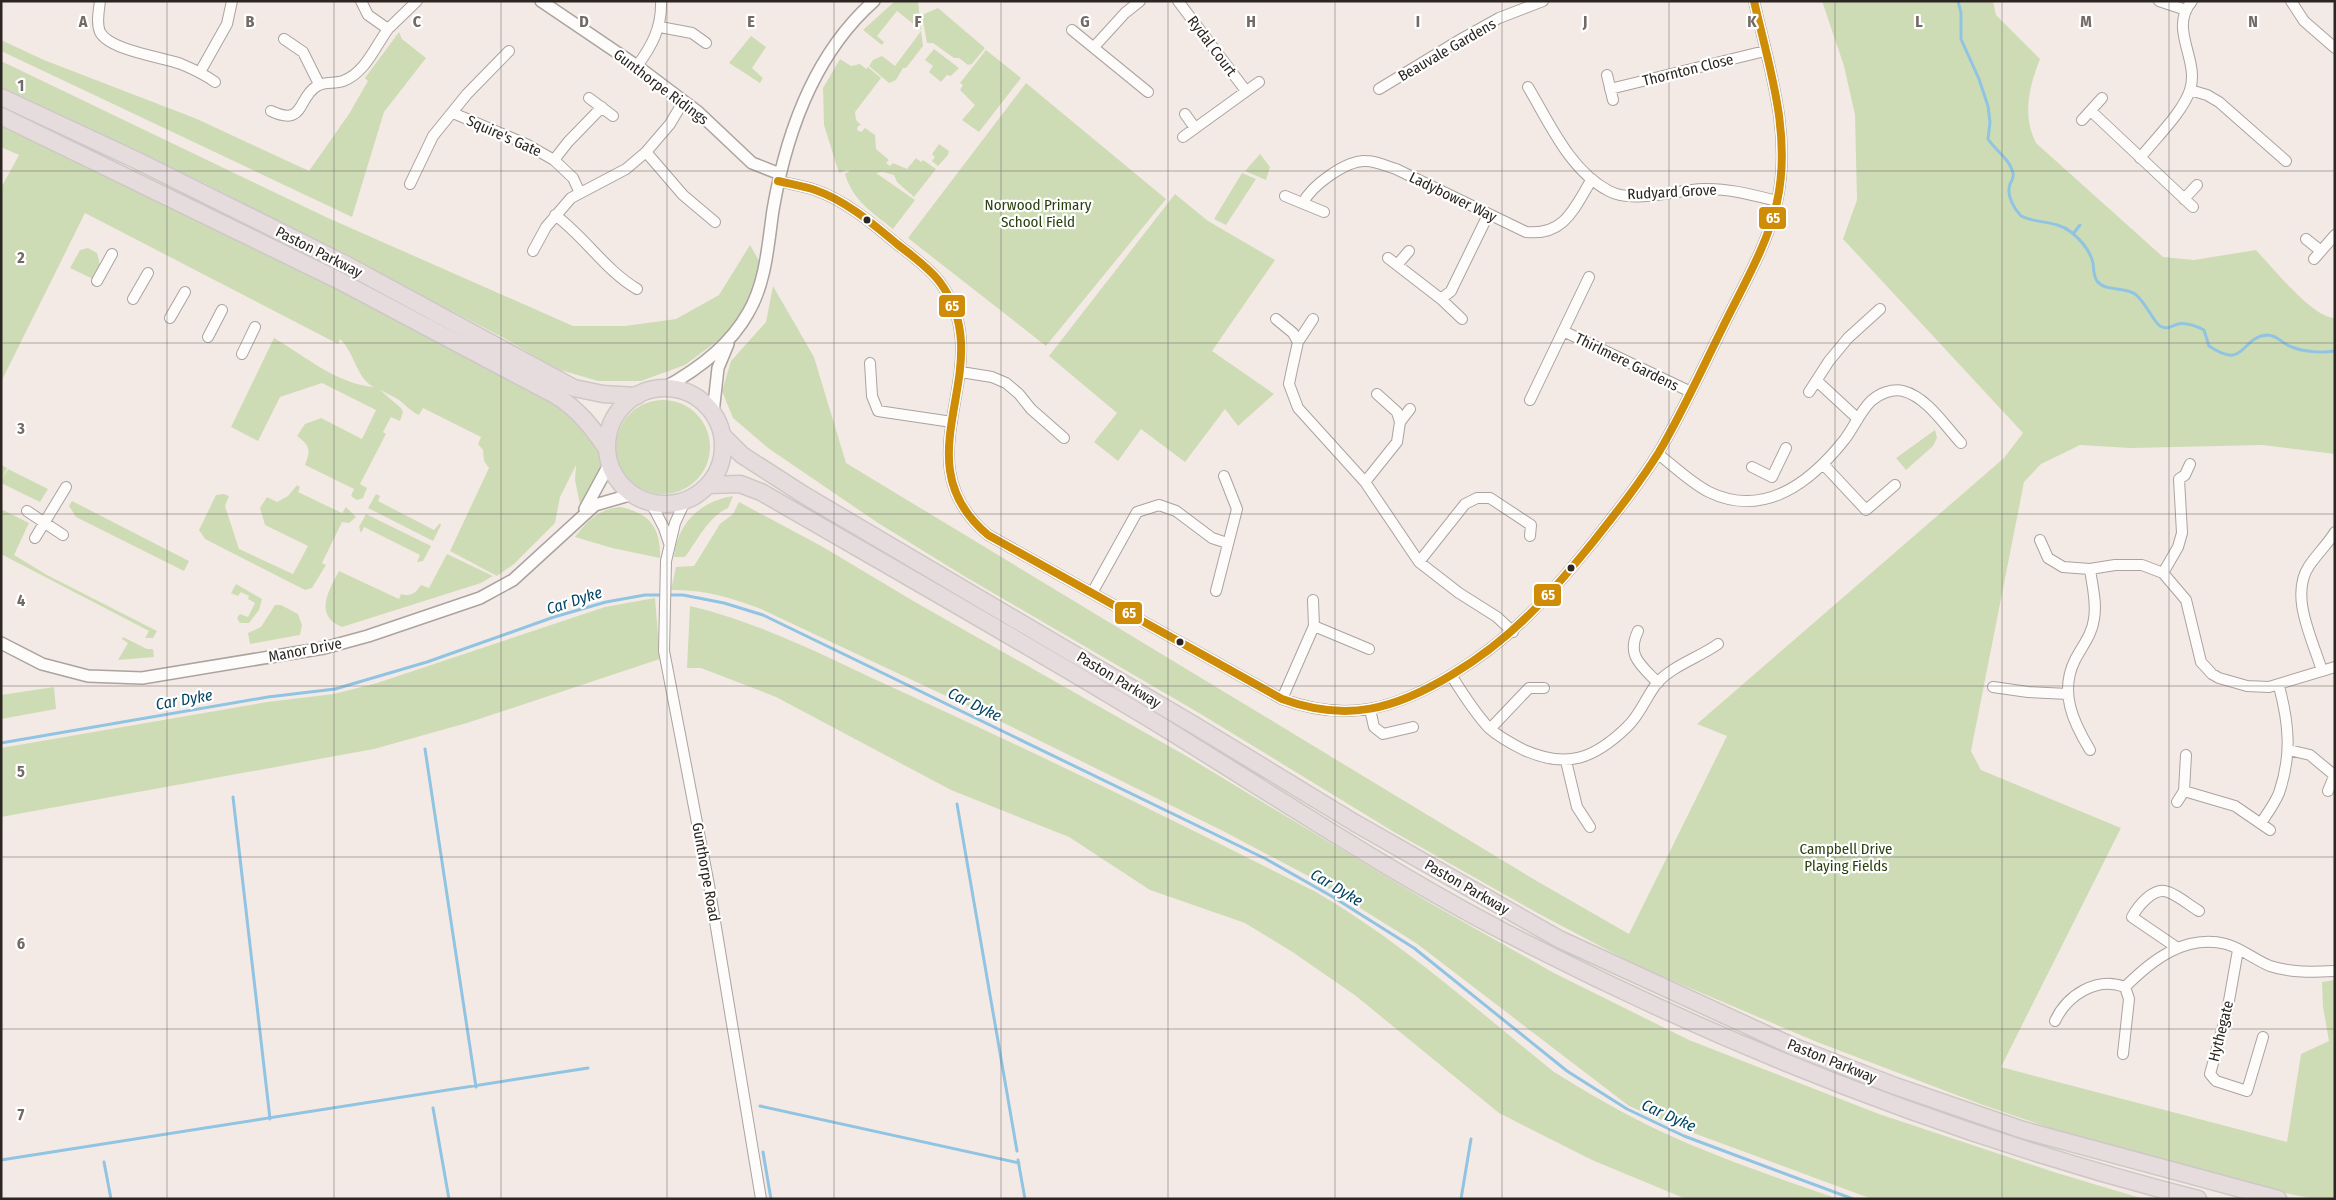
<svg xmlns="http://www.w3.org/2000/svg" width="2336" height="1200" font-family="'Fira Sans Condensed',sans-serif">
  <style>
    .green { fill: #cedcb5 }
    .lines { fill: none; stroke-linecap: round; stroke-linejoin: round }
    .stream { stroke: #90c4e2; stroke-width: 3 }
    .minor-casing { stroke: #aaa39f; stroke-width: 12 }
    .tertiary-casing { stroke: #aaa39f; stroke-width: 14 }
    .trunk-casing { stroke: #cdc8c5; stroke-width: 19 }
    .minor { stroke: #fdfcfb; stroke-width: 10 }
    .tertiary { stroke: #fdfcfb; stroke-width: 11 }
    .trunk { stroke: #e6dcde; stroke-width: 16 }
    .bus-1-casing { stroke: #fff; stroke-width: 11 }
    .bus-1 { stroke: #ce8c07; stroke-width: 8 }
    .grid { fill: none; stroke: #726a66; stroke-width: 1; stroke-opacity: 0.55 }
    .bus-dot { fill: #2c2522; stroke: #fff; stroke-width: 2 }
    .labels { text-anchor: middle; stroke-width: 4.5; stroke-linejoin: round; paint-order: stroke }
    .street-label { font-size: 15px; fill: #2c2522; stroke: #fff }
    .park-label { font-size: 15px; fill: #2a400e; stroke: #fff }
    .water-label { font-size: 16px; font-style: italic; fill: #014563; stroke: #fff }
    .grid-label { font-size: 16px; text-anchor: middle; font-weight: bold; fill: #726a66; stroke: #fff; stroke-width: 4.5; stroke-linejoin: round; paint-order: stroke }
    .line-badge { stroke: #fff; stroke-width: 2 }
    .badge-label { font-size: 14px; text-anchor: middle; font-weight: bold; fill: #fff }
  </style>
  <rect width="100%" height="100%" fill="#f4eae5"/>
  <path class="green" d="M895 1H918L921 30 897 11 877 36 884 42 882 45 863 30Z
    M1822 1H1993L1996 15 2040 59C2029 87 2022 115 2036 143L2163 257 2194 260 2256 250C2272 267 2313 318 2335 318V454L2263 445 2130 448 2080 445 2041 464 2024 482 1971 751 1981 770 2121 828 2001 1067 2287 1142 2301 1054 2329 1041 2323 1007 2322 982 2335 980V1199H2315L2280 1192 2118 1151 1980 1104 1817 1042 1638 966 1541 915 1394 832 1199 713 964 576 878 523 768 448 733 418 722 391 731 361 766 322 773 286 814 357 846 463 1535 880 1629 934 1727 736 1697 724 2004 458 2023 433 1843 239 1857 200 1855 115 1844 66Z
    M938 8 985 48 972 64 968 65 959 58H954L933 43H927L922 15Z
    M921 31 923 46 906 68H903L896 80 889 83 869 66 873 60 882 56 895 66Z
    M399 32 402 39 426 58 384 112 352 217 1 51V40L44 60 197 119 309 171 349 114 368 81 365 78Z
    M751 36 766 47 752 68 763 78 760 83 729 63Z
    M934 49 959 68 951 76 947 75 941 82 929 72 933 66 925 60Z
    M986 50 1021 78 979 132 962 120 975 105 960 90 963 85 960 83Z
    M840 59 851 66 860 64 866 69 868 67 881 78 855 112 856 120 861 125 858 126 857 130 861 132 865 128 875 135 876 149 889 160 886 163 890 166 893 163 907 169 916 158 921 162 923 160 936 169 914 197 897 182 894 175 883 172 876 173 915 200 893 229C872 212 853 201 845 174L850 171 847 170 839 173 824 125 823 88Z
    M1 61 328 218 573 326H625L676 319 719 295 750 245 761 264 747 304 728 333 685 365 641 381H598L557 369 502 337 204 183 1 88Z
    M1026 83 1166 199 1046 346 908 238Z
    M1 126 73 156 440 339 563 405 601 449 605 463 581 509 575 480 576 465 560 497 555 523 514 564 497 576 450 551 489 468 484 461 483 450 478 444 481 437 423 408 419 415C410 411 406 405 399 400 393 396 386 393 380 390L401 408 403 412 400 421 391 417 383 432 386 434 360 484 367 488 363 498 357 500 351 496 354 489 305 465C311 449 310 446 297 436L305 424 321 418 362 439 376 410 322 383 280 397 258 441 231 427 274 338C305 356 337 384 374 387 356 378 355 353 340 339L338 344 85 213 1 382V188L19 155 1 147Z
    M939 144 949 151 948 155 938 166 932 161 935 157 932 154Z
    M1260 154 1270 167 1266 180 1245 171Z
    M1242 173 1256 179 1226 225 1214 219Z
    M1175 194 1208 221 1275 260 1212 351 1274 394 1238 426 1225 409 1185 462 1141 429 1118 461 1094 442 1117 413 1049 356Z
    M88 248 97 253 100 265 93 279 70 268 80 250Z
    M616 447a47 47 0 1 1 94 0a47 47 0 1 1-94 0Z
    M1935 430 1937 438 1933 446 1906 470 1896 458Z
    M1 465 7 468 3 478 8 469 48 489 40 502 1 483Z
    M297 485 300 487 298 492 342 513 346 507 356 517 349 523 342 522 322 563 326 565 312 588 305 590 205 539 199 530 216 495 224 494 229 496 225 506 239 549 293 574 308 546 265 525 260 508 267 497 277 502 288 496Z
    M376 494 380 496 378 501 434 530 440 523 441 525 433 541 368 508Z
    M733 496 728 508C709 516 697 541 685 557H674C677 523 701 501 733 496Z
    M72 501 189 561 184 571 76 517 69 506Z
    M739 502 823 547 915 602 1188 757 1430 903 1554 973 1689 1040 1879 1114 2057 1173 2144 1199H1872L1688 1131 1629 1106 1416 943 1312 878 1223 831 1010 726 761 609C733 598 702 589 671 590L676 567 694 566 720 524 733 514Z
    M620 507C650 513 661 528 660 558L612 548 575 537C588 520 599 509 620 507Z
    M1 509 29 523 14 555 47 575 157 631 153 638H145L149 631 1 554Z
    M366 514 431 546 423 561 417 562 420 555 364 527 361 533 359 527Z
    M447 554 493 576 481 583 342 627C313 615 329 590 339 571L399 599 401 594C412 597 415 593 421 585L429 588Z
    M236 584 262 599 259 610 249 623H240L237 618 240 614 248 617 255 603 248 599 249 596 241 592 238 596 231 593Z
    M655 598 660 659 467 723 374 749 1 817V748L267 702 334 694 377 683 605 607Z
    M275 605H281L298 614 302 625 300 635 250 644 248 633 261 627Z
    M690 606C767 624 836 662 907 694 1045 757 1181 824 1316 892 1402 942 1477 1010 1554 1072 1588 1093 1624 1114 1660 1131 1718 1158 1778 1178 1838 1199H1686L1592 1160 1499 1113 1356 996 1291 951 1245 923 1150 890 1069 837 951 790 776 697 701 668H687Z
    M123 637 147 649H153L154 657 118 660 128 643 122 639Z
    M54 687 56 709 1 719V695Z"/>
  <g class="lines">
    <path class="stream" d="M1958 1 1961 13V39L1979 79 1988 106 1990 122 1988 139C1996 151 2010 159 2013 173 2014 178 2012 180 2010 184 2006 196 2014 208 2021 216 2037 224 2056 220 2071 232 2081 240 2090 250 2093 263 2094 269 2093 275 2097 281 2105 292 2123 286 2135 294 2145 301 2154 323 2160 326 2168 330 2171 326 2178 324 2187 322 2196 326 2204 330L2209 346C2246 371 2240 337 2267 335 2278 335 2282 344 2292 347 2304 352 2322 353 2335 351
      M2073 234 2080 225
      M1 743 268 697 335 689 427 662 554 617 606 602 645 595H683L724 603 763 615 1266 859 1333 897 1414 948 1567 1071 1627 1109 1684 1136 1853 1199
      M425 749 476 1087
      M233 797 270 1119
      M957 804 1017 1151
      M760 1106 1019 1163
      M433 1108 449 1199
      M763 1152 771 1199
      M1 1160 588 1068
      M1018 1160 1025 1199
      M104 1162 111 1199
      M1461 1199 1471 1139"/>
    <g class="minor-casing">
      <path id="minor" d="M100 1C99 10 96 23 100 32 109 50 161 57 181 64 193 69 204 74 215 82
        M361 1 368 15 388 29 417 1
        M1178 1 1246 91
        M2159 1 2186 10
        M2291 1 2304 21 2335 48
        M660 27 692 33 706 43
        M1072 30 1148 92
        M284 39 303 52 319 84
        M1094 47 1125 13 1140 1
        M637 66C652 46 662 27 661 1
        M200 72 227 24 232 1
        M1607 75 1613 100
        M1528 87C1549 122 1570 171 1609 191 1633 204 1676 190 1703 189 1728 188 1753 195 1777 201
        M1379 89 1463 38 1499 18 1543 1
        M1610 89 1765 51
        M2190 90 2207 95 2219 102 2286 161
        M589 98 613 116
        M683 102 670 124 646 152 683 195 715 222
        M271 111C305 127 297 98 317 86 325 81 334 84 343 81 365 73 375 47 388 29
        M2091 111 2193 207
        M453 113 526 144 554 160
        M1185 114 1195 128
        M2082 120 2102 98
        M1183 137 1259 82
        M2140 158C2155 139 2183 112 2190 90 2200 59 2168 29 2192 1
        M778 181C790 184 803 186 815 190 845 200 873 224 897 244 911 255 928 267 939 281 1004 367 896 458 988 535L1282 699C1347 723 1396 709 1453 674 1513 638 1549 596 1593 542 1616 513 1639 484 1659 452 1682 413 1701 371 1721 331 1740 291 1768 245 1777 202 1792 134 1769 67 1754 1
        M410 184 433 136 467 94 509 51
        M580 193 573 178 554 160 568 142 602 107
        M1285 196 1324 212
        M2184 199 2197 185
        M1303 203C1311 186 1346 160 1366 161 1376 161 1386 166 1396 169L1526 232C1565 236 1574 208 1592 179
        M555 215C585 237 605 270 637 289
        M2306 239 2321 251
        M533 251 546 227 571 198 626 169 646 152
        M1388 258 1441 299 1462 319
        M2314 259 2335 235
        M1397 265 1409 251
        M97 281 112 254
        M133 299 148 273
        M1441 299 1451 291 1488 215
        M170 318 185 292
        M1276 319 1293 333 1298 342
        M1313 319 1298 342 1291 374 1289 384 1298 408 1365 482 1419 562 1459 593 1497 617 1513 632
        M1563 331 1691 392
        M208 337 222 310
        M242 354 255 327
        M870 363 872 396 878 411 952 422
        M961 372 992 377 1006 383 1019 394 1031 409 1064 438
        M1817 381 1858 419
        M1809 392 1829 361 1848 338 1880 309
        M1377 394 1397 412 1400 422
        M1530 400 1589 277
        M1658 454C1674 466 1691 483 1709 492 1765 519 1812 481 1845 439 1854 427 1860 412 1871 401 1879 394 1892 388 1903 391 1927 397 1945 426 1961 443
        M1823 464 1866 510 1895 485
        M1752 467 1772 477 1786 448
        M1365 482 1397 442 1400 422 1410 409
        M686 499 675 523 666 561 664 651 709 885 761 1199
        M650 501 664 528 669 543
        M27 511 63 535
        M35 538 66 487
        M2040 540 2048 558 2063 567 2090 569 2115 565H2142L2163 573 2186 600 2201 662 2212 674 2219 678 2247 686 2269 687 2335 667
        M1419 562 1465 504 1477 498H1490L1531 525 1530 536
        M2090 569C2092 585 2097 602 2094 619 2092 635 2082 646 2075 660 2059 692 2073 722 2090 750
        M2163 573 2178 547 2182 533 2179 479 2185 475 2190 464
        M1216 591 1237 509 1224 476
        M1092 593 1137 512 1159 505 1176 511 1212 538 1227 543
        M1313 600 1314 626
        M1638 631C1626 656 1641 665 1658 683
        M2322 671C2313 640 2289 596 2309 566 2317 554 2327 545 2335 532
        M1451 675C1463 694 1474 712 1489 728 1499 737 1512 744 1524 750 1567 769 1594 759 1627 727 1640 715 1646 697 1657 683 1672 666 1700 657 1718 644
        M1993 687 2028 692 2068 694
        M1282 699 1314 626 1369 649
        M1370 709 1374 727 1383 734 1413 727
        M1490 729 1529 688H1544
        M2289 750 2310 755 2334 775
        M1566 761 1577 807 1590 827
        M2184 791 2235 806 2270 830
        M2328 791 2335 774
        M2177 802 2184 791 2186 755
        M2261 823C2267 814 2275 803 2279 793 2292 755 2289 724 2279 686
        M2176 947 2132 917C2138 906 2154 886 2168 892 2179 896 2189 905 2199 911
        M2238 950 2227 1012 2210 1074 2216 1081 2247 1091 2263 1037
        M2055 1021C2067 995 2097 976 2125 987
        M2123 1054 2129 999 2125 987C2152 960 2185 934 2226 944 2241 948 2255 960 2270 966 2291 973 2313 972 2335 971"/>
    </g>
    <g class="tertiary-casing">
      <path id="tertiary" d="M541 1 637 66 698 112 752 163 780 174
        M664 388C697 370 729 347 748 313 766 283 768 244 773 210 786 134 814 54 874 1
        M713 413 718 368 728 344
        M585 509 610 463
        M1 643 42 664 88 676 142 678 324 648 368 636 480 598 513 580 595 505 633 494"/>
    </g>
    <g class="trunk-casing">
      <path id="trunk" d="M1 97 136 160 347 265 574 388 603 394 637 396
        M1 116 340 281 555 395C578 409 592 427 607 449
        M607 446a58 58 0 1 1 116 0a58 58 0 1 1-116 0Z
        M722 435 742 455 804 495 1194 725 1355 823 1559 939 1792 1046 1895 1086 2023 1130 2278 1199
        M708 485 740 484 761 492C889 566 1018 639 1145 716 1268 791 1391 874 1520 940 1736 1051 1962 1139 2198 1199"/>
    </g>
    <use href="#minor" class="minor"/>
    <use href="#tertiary" class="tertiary"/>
    <use href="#trunk" class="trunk"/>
    <g class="bus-1-casing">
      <path id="bus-1" d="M778 181C790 184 803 186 815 190 845 200 873 224 897 244 911 255 928 267 939 281 1004 367 896 458 988 535L1282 699C1347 723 1396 709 1453 674 1513 638 1549 596 1593 542 1616 513 1639 484 1659 452 1682 413 1701 371 1721 331 1740 291 1768 245 1777 202 1792 134 1769 67 1754 1"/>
    </g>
    <use href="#bus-1" class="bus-1"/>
  </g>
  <path class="grid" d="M167 1V1199M334 1V1199M501 1V1199M667 1V1199M834 1V1199M1001 1V1199M1168 1V1199M1335 1V1199M1502 1V1199M1669 1V1199M1835 1V1199M2002 1V1199M2169 1V1199M1 171H2335M1 343H2335M1 514H2335M1 686H2335M1 857H2335M1 1029H2335"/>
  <g class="bus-dot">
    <circle cx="867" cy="220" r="4.5"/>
    <circle cx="1571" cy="568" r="4.5"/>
    <circle cx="1180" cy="642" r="4.5"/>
  </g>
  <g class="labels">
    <g class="street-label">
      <text transform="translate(1212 46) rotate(53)" y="5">Rydal Court</text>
      <text transform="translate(1447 50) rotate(-30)" y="5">Beauvale Gardens</text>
      <text transform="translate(1688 70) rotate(-14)" y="5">Thornton Close</text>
      <text transform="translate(661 87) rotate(37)" y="5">Gunthorpe Ridings</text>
      <text transform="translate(504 136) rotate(24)" y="5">Squire's Gate</text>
      <text transform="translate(1672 192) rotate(-3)" y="5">Rudyard Grove</text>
      <text transform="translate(1453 197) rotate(26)" y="5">Ladybower Way</text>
      <text transform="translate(319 252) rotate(27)" y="5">Paston Parkway</text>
      <text transform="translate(1627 362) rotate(26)" y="5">Thirlmere Gardens</text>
      <text transform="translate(305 650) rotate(-11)" y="5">Manor Drive</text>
      <text transform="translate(1119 680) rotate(31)" y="5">Paston Parkway</text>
      <text transform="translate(706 872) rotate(80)" y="5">Gunthorpe Road</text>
      <text transform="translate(1467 887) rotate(30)" y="5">Paston Parkway</text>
      <text transform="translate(2221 1031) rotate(-76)" y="5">Hythegate</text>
      <text transform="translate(1832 1061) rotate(22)" y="5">Paston Parkway</text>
    </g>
    <g class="park-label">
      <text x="1038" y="210">Norwood Primary<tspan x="1038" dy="17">School Field</tspan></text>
      <text x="1846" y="854">Campbell Drive<tspan x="1846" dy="17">Playing Fields</tspan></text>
    </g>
    <g class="water-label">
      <text transform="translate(574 600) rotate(-18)" y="6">Car Dyke</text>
      <text transform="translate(184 699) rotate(-10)" y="6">Car Dyke</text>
      <text transform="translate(975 704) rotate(26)" y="6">Car Dyke</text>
      <text transform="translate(1337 887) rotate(31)" y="6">Car Dyke</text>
      <text transform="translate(1669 1115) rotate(24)" y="6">Car Dyke</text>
    </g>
  </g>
  <g class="grid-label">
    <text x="83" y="27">A</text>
    <text x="250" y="27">B</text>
    <text x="417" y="27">C</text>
    <text x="584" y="27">D</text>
    <text x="751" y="27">E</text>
    <text x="918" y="27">F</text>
    <text x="1085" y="27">G</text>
    <text x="1251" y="27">H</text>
    <text x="1418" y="27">I</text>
    <text x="1585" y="27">J</text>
    <text x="1752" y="27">K</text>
    <text x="1919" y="27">L</text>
    <text x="2086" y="27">M</text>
    <text x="2253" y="27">N</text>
    <text x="21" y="91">1</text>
    <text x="21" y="263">2</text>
    <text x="21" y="434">3</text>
    <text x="21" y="606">4</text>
    <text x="21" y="777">5</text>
    <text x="21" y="949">6</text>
    <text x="21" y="1120">7</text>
  </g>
  <g class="line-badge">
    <rect x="1758" y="206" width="29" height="24" rx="5" fill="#ce8c07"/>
    <rect x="938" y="294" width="28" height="24" rx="5" fill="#ce8c07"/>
    <rect x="1533" y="583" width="29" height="24" rx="5" fill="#ce8c07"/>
    <rect x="1114" y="601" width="29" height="24" rx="5" fill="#ce8c07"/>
  </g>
  <g class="badge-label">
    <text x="1773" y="223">65</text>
    <text x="952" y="311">65</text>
    <text x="1548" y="600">65</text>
    <text x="1129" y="618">65</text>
  </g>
  <rect width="2336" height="1200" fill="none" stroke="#2c2522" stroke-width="5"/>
</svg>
